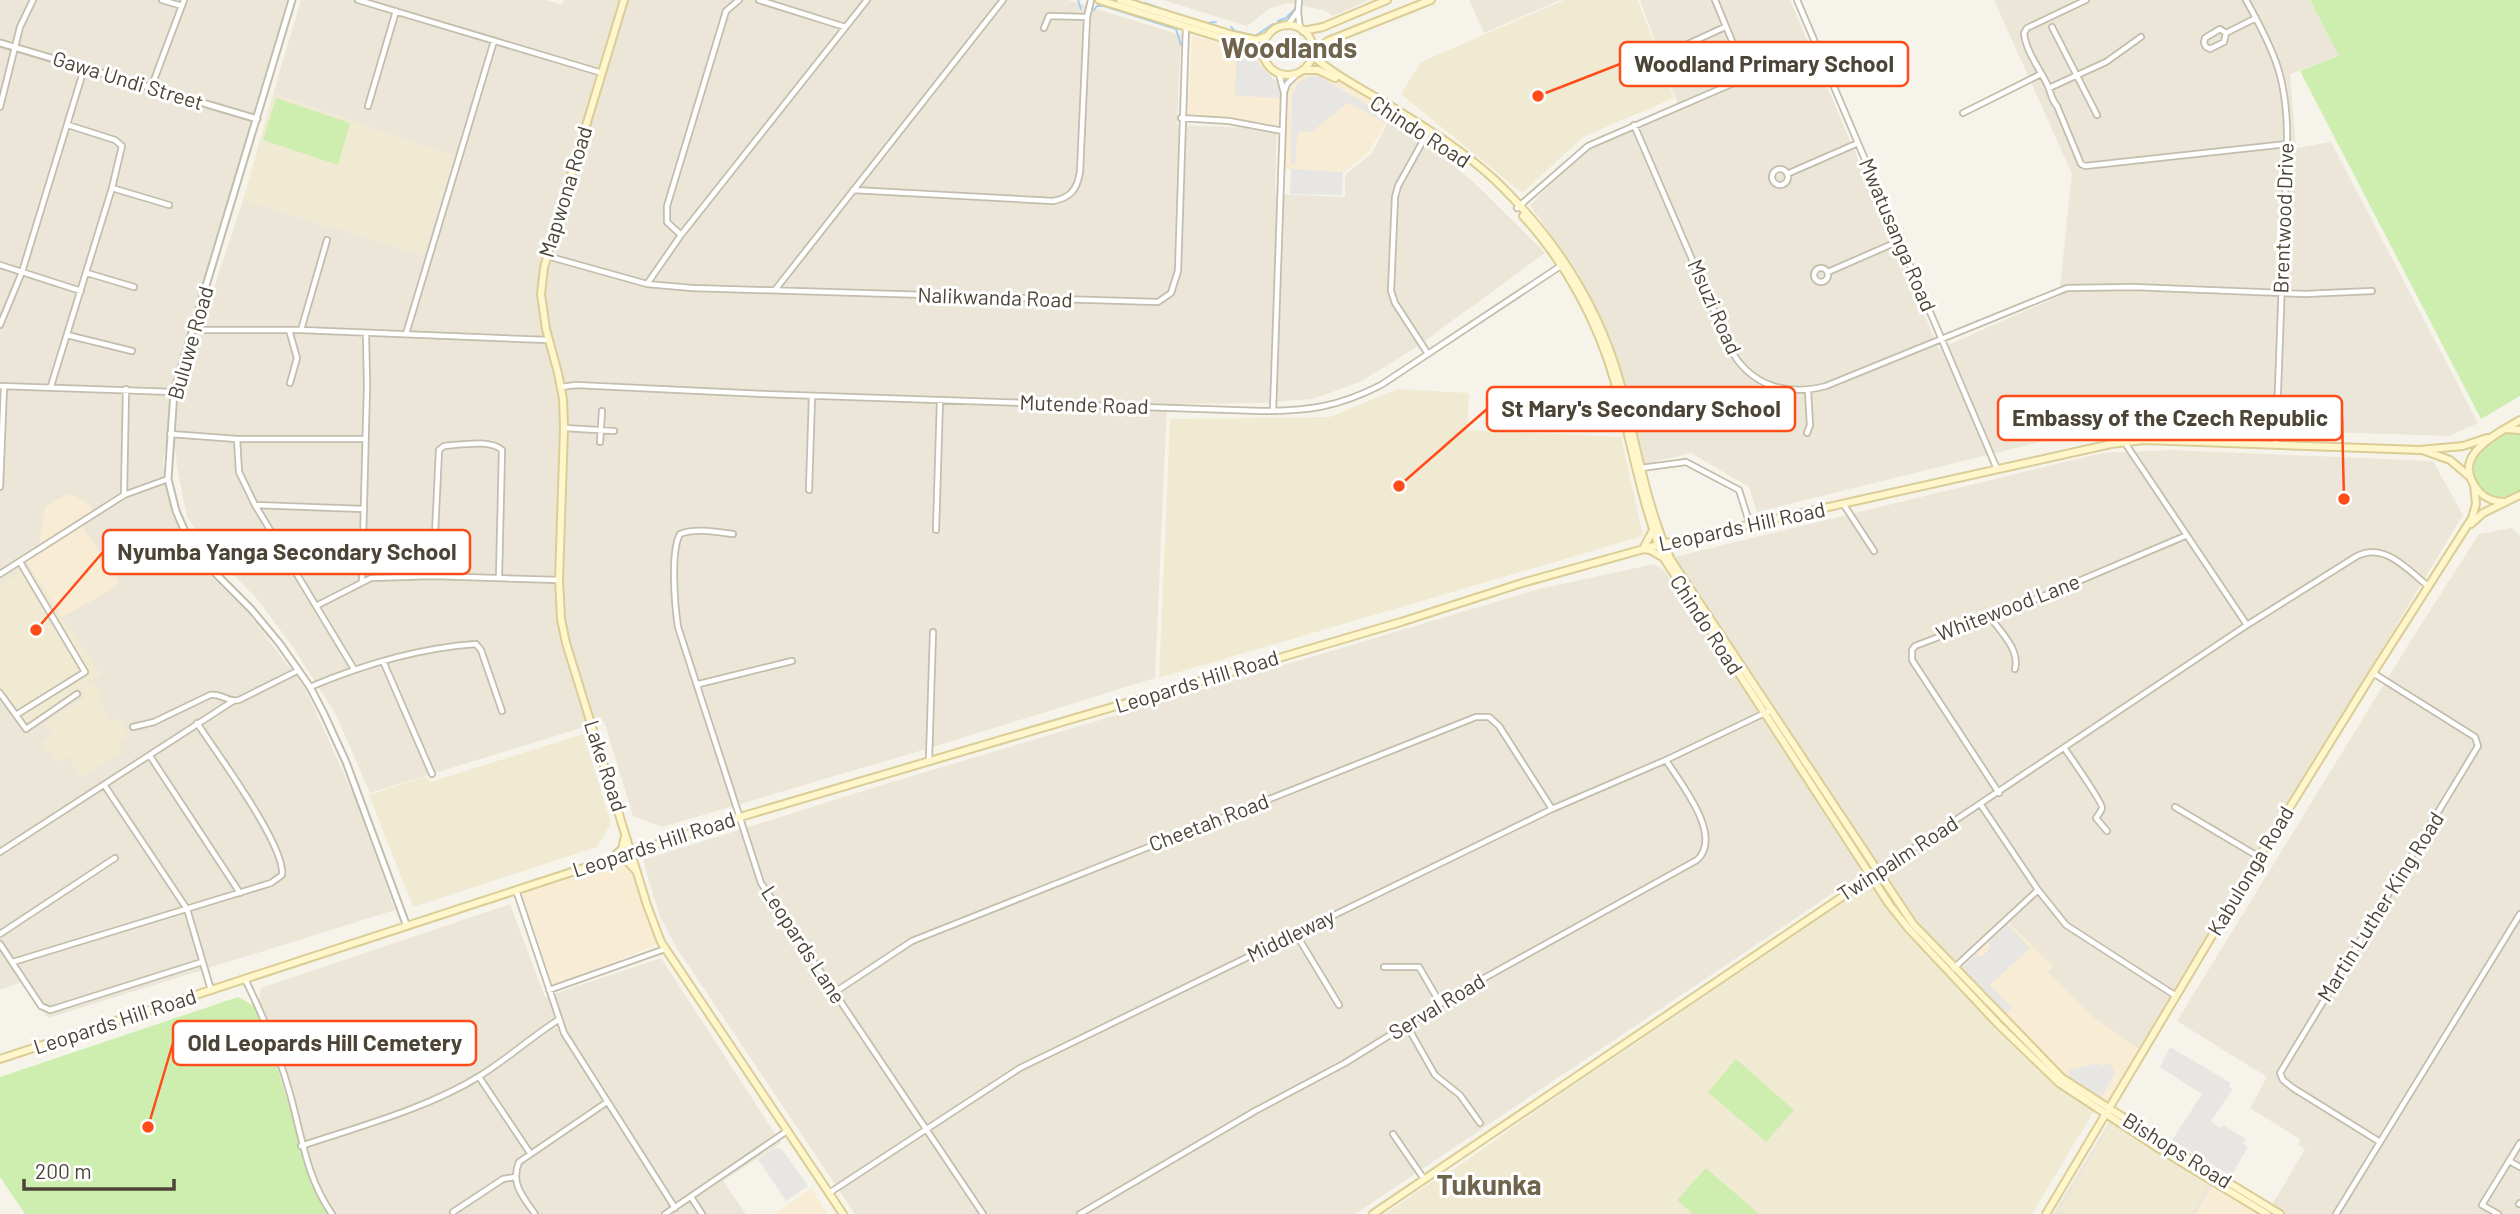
<svg xmlns="http://www.w3.org/2000/svg" width="2520" height="1214" font-family="Barlow,sans-serif">
  <style>
    .residential { fill: #ebe6d8 }
    .commercial { fill: #f9ecd5 }
    .education { fill: #f1ead3 }
    .green { fill: #ceeeb0 }
    .parking { fill: #e8e6e2 }
    .lines { fill: none; stroke-linecap: round; stroke-linejoin: round }
    .stream { stroke: #a2cff8; stroke-width: 2 }
    .minor-casing { stroke: #c3bdac; stroke-width: 8 }
    .tertiary-casing { stroke: #c3bdac; stroke-width: 9 }
    .secondary-casing { stroke: #dbcd96; stroke-width: 10 }
    .minor { stroke: #fff; stroke-width: 4.5 }
    .tertiary { stroke: #fff; stroke-width: 5 }
    .secondary { stroke: #fff6cc; stroke-width: 6 }
    .labels { text-anchor: middle; stroke-width: 6; stroke-linejoin: round; paint-order: stroke }
    .street-label { font-size: 21px; fill: #4c4537; stroke: #fff }
    .district-label { font-size: 28px; font-weight: bold; fill: #70644d; stroke: #fff }
    .leader { fill: none; stroke: #ff4c19; stroke-width: 2.5 }
    .callout-dot { fill: #ff4c19; stroke: #fff; stroke-width: 2.5 }
    .callout { fill: #fff; stroke: #ff4c19; stroke-width: 2.5 }
    .callout-label { font-size: 23px; text-anchor: middle; font-weight: bold; fill: #4c4537 }
  </style>
  <rect width="100%" height="100%" fill="#f6f4ea"/>
  <path class="residential" d="M0 0H287L179 367 163 464 172 515 202 568 246 610 305 688 353 794 395 910 48 1018 22 982 0 990Z
    M301 0H546L562 5 564 0H1068L1181 35 1177 125 1277 129 1275 194 1345 197V175L1372 153 1389 120 1441 154 1481 189 1545 253 1415 348 1360 382 1312 399 1261 403 1167 404 1155 678 923 750 662 827 633 816 604 721 370 793 336 715 293 647 257 599 212 553 187 517 177 467 173 426 177 400 243 200 423 255 454 156 273 94Z
    M1163 0H1369L1333 16 1324 10 1289 3 1270 8 1247 26Z
    M1469 0H1560L1484 33Z
    M1640 0H1790L1939 349 2059 296 2072 174 1994 0H2310L2339 56 2290 74 2296 148 2331 142 2478 423 2449 436 2259 430 2097 428 1757 512 1749 487 1691 453 1645 464 1611 339 1578 273 1530 205 1586 150 1679 108Z
    M2171 450 2433 461 2463 515 2140 1050 2093 1017 2047 972 2053 967 2007 921 1959 970 1914 920 1674 557 2102 453Z
    M2512 528 2520 536V1214H2053L2110 1121 2268 1212 2305 1149 2298 1145 2301 1140 2250 1108 2267 1077 2177 1021 2410 642 2479 534Z
    M1654 564 1663 569 1866 871 1355 1214H855L676 947 659 914 643 860 882 785 1539 589Z
    M510 904 545 997 661 958 781 1143 723 1181 746 1214H329L319 1199 258 1008 261 988Z"/>
  <path class="commercial" d="M1192 36 1226 44 1255 56 1269 75 1280 84 1282 91 1278 125 1187 122Z
    M1320 70 1392 112 1369 152 1345 172 1284 169 1288 92 1299 76 1306 72Z
    M69 493 90 505 93 516 83 523 84 529 119 582 112 589 62 617 26 561 39 544 45 507Z
    M617 859 630 870 657 945 553 986 521 892Z
    M2007 921 2053 966 2048 972 2093 1017 2140 1050 2107 1106 2069 1083 1959 970Z
    M2212 1186 2260 1214H2195Z
    M812 1188 827 1214H775Z"/>
  <path class="education" d="M1564 0H1638L1674 98 1583 137 1522 193 1401 94 1421 62Z
    M273 94 454 156 423 255 243 200Z
    M1398 389 1469 393 1467 430 1621 437 1643 536 1159 678 1170 419 1330 417Z
    M28 567 101 674 28 724 0 687V586Z
    M93 682 103 699 99 702 112 721 117 718 130 737 118 745 122 752 81 777 68 756 56 763 42 743 53 735 45 723 85 697 81 689Z
    M583 734 611 823 597 847 413 907 369 795 427 776 430 782Z
    M1870 884 1876 885 1905 933 2001 1031 2056 1087 2094 1111 2032 1214H1385L1440 1176 1442 1178 1523 1120Z
    M2112 1123 2210 1182 2191 1214H2066L2060 1210Z"/>
  <path class="green" d="M2310 0H2520V396L2481 419 2300 71 2339 56Z
    M276 98 350 123 338 165 263 140Z
    M2510 431 2520 433V491C2481 523 2445 453 2510 431Z
    M238 997 258 1008 319 1199 329 1214H25L0 1177V1077Z
    M1736 1059 1794 1110 1766 1142 1708 1092Z
    M1706 1168 1759 1214H1693L1677 1200Z"/>
  <path class="parking" d="M1237 50 1254 57 1260 66 1279 84 1280 98 1240 96 1235 94Z
    M1310 76H1319L1388 117 1384 122 1349 103 1346 104 1312 132 1300 131 1297 137 1295 165 1291 163 1292 96 1297 84Z
    M1291 169 1343 172 1342 195 1290 194Z
    M2007 924 2030 948 1990 985 2012 1008 2006 1014 1962 968 1976 954 1980 958 1991 947 1988 943Z
    M2170 1047 2231 1083 2229 1087 2233 1089 2211 1121 2220 1128 2223 1125 2246 1139 2243 1144 2248 1147 2231 1176 2172 1140 2202 1094 2160 1067Z
    M2099 1063 2101 1066 2110 1063 2115 1074 2100 1099 2065 1077 2070 1075 2069 1070Z
    M775 1148 782 1149 808 1186 786 1201 758 1159Z"/>
  <g class="lines">
    <path class="stream" d="M1078 0 1081 9
      M1134 0 1140 2
      M1145 3 1171 12
      M1094 10 1097 6H1104L1176 29 1181 45
      M1278 21 1286 18 1295 9
      M1208 23 1216 22
      M1231 27 1235 31 1255 36 1273 24"/>
    <g class="minor-casing">
      <path id="minor" d="M162 0 182 6
        M358 0 602 73
        M759 0 845 27
        M1299 0 1298 12 1300 29
        M1715 0 1747 77
        M1797 0 1997 469
        M2086 0 2027 28 2024 33C2026 52 2040 69 2048 86 2051 93 2051 99 2057 106L2081 164 2085 166 2287 144
        M2246 0C2276 54 2288 81 2287 144L2276 444
        M1287 26 1297 12
        M2052 27 2097 115
        M1044 28 1049 16 1087 17
        M2226 33 2220 29 2205 38 2204 43 2206 47 2210 49 2224 42 2226 33 2256 18
        M1677 49 1725 27
        M151 88 184 0
        M2049 88 2106 62 2141 37
        M1284 92 1287 84 1297 74
        M368 106 396 11
        M0 107 20 27 33 0
        M1963 113 2041 74
        M1181 118 1229 121 1283 131
        M1634 125 1732 352C1753 387 1788 396 1826 386L2067 288 2133 287 2305 294 2372 291
        M1772 177a8 8 0 1 1 16 0a8 8 0 1 1-16 0Z
        M1787 174 1858 143
        M112 188 169 205
        M853 190 1053 201C1070 198 1077 190 1080 172L1087 17 1091 0
        M1517 208 1588 146 1817 47
        M681 235 667 222V206L726 11 739 0
        M547 256 647 284 692 288 1158 302 1171 293 1178 271 1186 27
        M0 265 81 291
        M1814 275a7 7 0 1 1 14 0a7 7 0 1 1-14 0Z
        M1828 272 1899 241
        M87 273 134 287
        M647 284 681 235 867 0
        M775 290 1003 0
        M0 325 22 272 84 69
        M194 330H301L548 340
        M289 330 297 358 290 383
        M301 330 327 240
        M406 334 494 41
        M67 335 132 351
        M1428 354 1395 303 1391 291 1395 197 1398 186 1429 130
        M0 386 174 392
        M51 386 112 188 122 146 115 140 68 125
        M561 387 576 385 763 394 1261 411C1309 411 1338 407 1381 385L1562 265
        M1273 411 1284 93 1279 74
        M564 428 614 431
        M1807 433 1810 425 1808 391
        M170 434 237 439H364
        M237 439 239 472 255 505 354 669
        M600 442 602 411
        M2125 443 2247 625
        M1641 468 1686 462 1739 490 1750 525
        M0 487 4 386
        M809 490 812 396
        M124 495 126 389
        M255 505 363 509
        M1844 505 1874 551
        M936 530 940 400
        M733 534C717 532 695 528 680 534 670 552 675 607 678 627L761 883 983 1214
        M0 574 124 495 168 479
        M433 576 439 450 444 446C460 445 490 439 502 450L499 577
        M362 581 367 385 366 334
        M316 606 371 578 433 576 559 580
        M1990 617C2001 632 2020 650 2015 669
        M383 661 432 774
        M2373 673 2475 737 2478 746 2280 1073 2283 1080 2293 1088 2380 1142
        M699 684 792 661
        M310 687C362 665 418 648 476 644L481 650 502 711
        M0 693 26 729 77 694
        M16 715 85 672 20 562
        M133 727 154 722 210 695C222 693 228 703 239 700L297 671
        M2065 749C2071 758 2103 803 2102 808 2101 812 2098 815 2096 818L2107 831
        M150 756 240 893
        M929 760 933 632
        M105 786 187 909 211 990
        M1999 793 1912 660V650L1915 646 2015 608 2185 536
        M1981 805 2038 890 2066 925 2176 996
        M2175 807 2259 857
        M0 852 233 701
        M1878 872 2247 625 2357 556C2384 542 2407 569 2428 586
        M516 890 564 1033 675 1208
        M0 934 115 858
        M1296 934 1339 1005
        M0 944 41 1006 50 1010 202 962
        M13 962 271 883 282 875C286 846 216 752 197 723
        M1384 967H1419L1440 1003
        M1954 968 2038 890
        M245 979C263 1016 279 1053 290 1094 302 1136 306 1177 332 1214
        M549 990 665 949
        M835 992 912 941 1476 717H1489L1499 726 1552 809
        M1406 1024 1435 1075 1460 1095 1480 1123
        M479 1077 530 1153
        M1393 1134 1424 1179
        M301 1146C358 1127 428 1108 478 1077 506 1060 530 1038 558 1020
        M2509 1161 2520 1167
        M829 1193 1020 1068 1552 809 1666 760 1767 712
        M691 1197 702 1214
        M2519 1204 2520 1203
        M453 1212 503 1179 515 1177
        M535 1214C523 1197 510 1183 519 1162L607 1102
        M665 1214 787 1131
        M1080 1214 1255 1111 1345 1063 1461 991 1697 860C1724 836 1680 783 1666 760
        M2336 1214 2520 914
        M2498 1214 2482 1205 2520 1143"/>
    </g>
    <g class="tertiary-casing">
      <path id="tertiary" d="M292 0 174 392 168 479 176 511 190 543 209 567 251 609 280 644 310 687 324 714 346 762 406 924
        M0 43 257 119"/>
    </g>
    <g class="secondary-casing">
      <path id="secondary" d="M624 0 550 245 544 268 541 294 546 329 558 373 563 399 564 428 559 580 561 619 566 643 647 905 661 942 843 1214
        M1099 0 1245 45 1257 50 1265 60
        M1120 0 1233 35 1256 40 1267 36
        M1263 50a25 25 0 1 1 50 0a25 25 0 1 1-50 0Z
        M1303 31 1323 27 1387 0
        M1312 53 1328 41 1431 0
        M1312 55C1336 77 1365 90 1392 107 1428 129 1465 152 1496 181 1554 237 1598 304 1620 382 1636 441 1645 503 1671 560L1913 924 2062 1078 2162 1142 2280 1214
        M1304 70H1318L1335 78
        M1523 216C1566 263 1598 322 1615 383 1631 441 1641 501 1663 557L1889 904 1908 928 1999 1025 2059 1083 2158 1148 2267 1214
        M2505 429 2520 430
        M2425 451 2450 460 2470 477
        M2506 502C2494 502 2485 499 2477 489 2450 455 2497 434 2520 420
        M2471 524 2483 513 2520 495
        M1652 532 1643 549 1650 550 1662 557
        M614 856 622 849 625 836
        M615 858 628 862 637 872
        M0 1059 740 817 1401 622 1522 583 1658 545 2111 444 2144 440 2420 450 2463 446 2487 438
        M1373 1214 1873 876
        M2046 1214 2259 857 2373 673 2472 518 2476 504 2474 485"/>
    </g>
    <use href="#minor" class="minor"/>
    <use href="#tertiary" class="tertiary"/>
    <use href="#secondary" class="secondary"/>
  </g>
  <g class="labels">
    <g class="street-label">
      <text transform="translate(128 81) rotate(17)" y="7">Gawa Undi Street</text>
      <text transform="translate(1420 132) rotate(33)" y="7">Chindo Road</text>
      <text transform="translate(566 192) rotate(-73)" y="7">Mapwona Road</text>
      <text transform="translate(2284 218) rotate(-88)" y="7">Brentwood Drive</text>
      <text transform="translate(1897 235) rotate(67)" y="7">Mwatusanga Road</text>
      <text transform="translate(995 298) rotate(2)" y="7">Nalikwanda Road</text>
      <text transform="translate(1714 307) rotate(66)" y="7">Msuzi Road</text>
      <text transform="translate(191 343) rotate(-74)" y="7">Buluwe Road</text>
      <text transform="translate(1084 405) rotate(2)" y="7">Mutende Road</text>
      <text transform="translate(1742 527) rotate(-12)" y="7">Leopards Hill Road</text>
      <text transform="translate(2008 608) rotate(-21)" y="7">Whitewood Lane</text>
      <text transform="translate(1706 625) rotate(57)" y="7">Chindo Road</text>
      <text transform="translate(1197 682) rotate(-17)" y="7">Leopards Hill Road</text>
      <text transform="translate(605 766) rotate(72)" y="7">Lake Road</text>
      <text transform="translate(1209 823) rotate(-21)" y="7">Cheetah Road</text>
      <text transform="translate(654 845) rotate(-18)" y="7">Leopards Hill Road</text>
      <text transform="translate(1898 859) rotate(-33)" y="7">Twinpalm Road</text>
      <text transform="translate(2251 871) rotate(-59)" y="7">Kabulonga Road</text>
      <text transform="translate(2381 907) rotate(-58)" y="7">Martin Luther King Road</text>
      <text transform="translate(1291 936) rotate(-26)" y="7">Middleway</text>
      <text transform="translate(803 945) rotate(57)" y="7">Leopards Lane</text>
      <text transform="translate(1437 1007) rotate(-31)" y="7">Serval Road</text>
      <text transform="translate(115 1022) rotate(-18)" y="7">Leopards Hill Road</text>
      <text transform="translate(2177 1151) rotate(32)" y="7">Bishops Road</text>
    </g>
    <g class="district-label">
      <text x="1289" y="58">Woodlands</text>
      <text x="1489" y="1195">Tukunka</text>
    </g>
  </g>
  <path class="leader" d="M1538 96L1620 64M1399 486L1487 409M2344 499L2342 418M36 630L103 552M148 1127L173 1043"/>
  <g class="callout-dot">
    <circle cx="1538" cy="96" r="7"/>
    <circle cx="1399" cy="486" r="7"/>
    <circle cx="2344" cy="499" r="7"/>
    <circle cx="36" cy="630" r="7"/>
    <circle cx="148" cy="1127" r="7"/>
  </g>
  <g class="callout">
    <rect x="1620" y="42" width="288" height="44" rx="7"/>
    <rect x="1487" y="387" width="308" height="44" rx="7"/>
    <rect x="1998" y="396" width="344" height="44" rx="7"/>
    <rect x="103" y="530" width="367" height="44" rx="7"/>
    <rect x="173" y="1021" width="303" height="44" rx="7"/>
  </g>
  <g class="callout-label">
    <text x="1764" y="72">Woodland Primary School</text>
    <text x="1641" y="417">St Mary's Secondary School</text>
    <text x="2170" y="426">Embassy of the Czech Republic</text>
    <text x="287" y="560">Nyumba Yanga Secondary School</text>
    <text x="325" y="1051">Old Leopards Hill Cemetery</text>
  </g>
  <path d="M24 1179v10h150v-10" fill="none" stroke="#4c4537" stroke-width="3.5"/>
  <text x="35" y="1179" font-size="21" fill="#4c4537" stroke="#ffffff" stroke-width="5" paint-order="stroke">200 m</text>
</svg>
